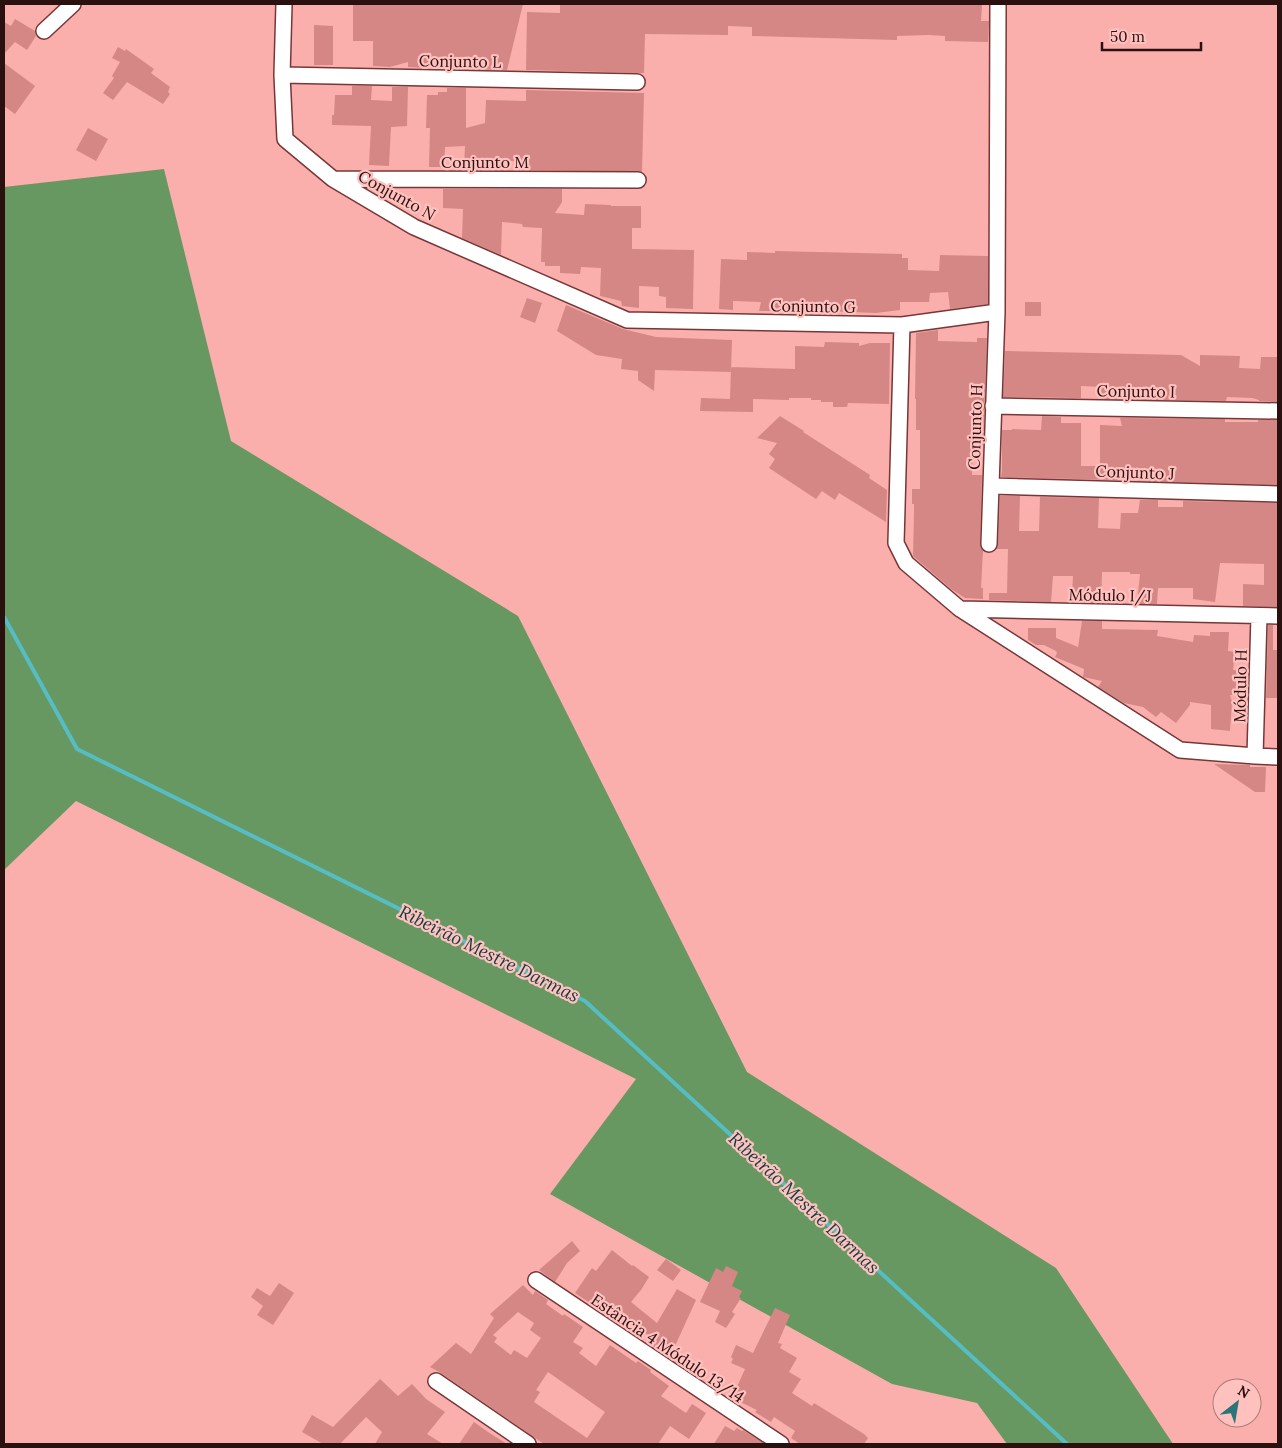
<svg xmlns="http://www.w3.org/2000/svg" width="1282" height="1448" font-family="Lora,serif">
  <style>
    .forest { fill: #679861 }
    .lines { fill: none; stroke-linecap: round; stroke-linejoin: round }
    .stream { stroke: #56bdc4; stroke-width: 4 }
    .building { fill: #d48784; fill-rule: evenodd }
    .minor-casing { stroke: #773737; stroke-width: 18 }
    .minor { stroke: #fff; stroke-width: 15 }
    .labels { text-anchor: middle; stroke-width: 4.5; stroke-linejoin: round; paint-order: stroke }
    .street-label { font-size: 16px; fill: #2b1010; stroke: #ffc1be }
    .water-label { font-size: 18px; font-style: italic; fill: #0b3d40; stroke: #ffc1be }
  </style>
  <rect width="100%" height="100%" fill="#fbafac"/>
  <path class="forest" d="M164 169 231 441 518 616 747 1072 1056 1268 1173 1444H1007L977 1403 892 1384 550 1194 636 1079 76 801 4 870V187Z"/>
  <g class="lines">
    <path class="stream" d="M4 617 77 749 585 1001 1067 1444"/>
  </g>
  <path class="building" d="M353 4H523L507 70 448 69V64H428V68L408 67V62L390 67 373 66V41H353Z
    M584 4H982L981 21H989L988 42 945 41V36L928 35 897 36V40L752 36V27L728 26V35L645 34 644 73 526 70 527 12 560 13V5H584Z
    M15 19 35 31 36 36 27 50 15 42 4 54V22L11 26Z
    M314 25 333 26V65H314Z
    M118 47 125 51 126 49 154 69 151 73 170 87 168 92 170 94 163 104 127 82 113 100 103 93 114 78 112 76 120 62 112 58Z
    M4 63 35 86 15 114 4 106Z
    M352 86H372L371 100 392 101V87H408L407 126 391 127 389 166 369 165 371 126 332 125V115H334L335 95H352Z
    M447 88H466V128L485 123 486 100 526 101V90L644 93 642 172 515 170V161H495V167L464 166 465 146 445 147 444 167H429L430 128H426L427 95H438V92H447Z
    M88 128 108 139 96 161 76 150Z
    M443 189H562V202L555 213 584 215 585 204 611 205V206H641V228H632V249L694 250 693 309 666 308V297L659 296V287L639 286V308L622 306 621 301 600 296 601 268 581 267 580 274 560 273V266H545V262H541L542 228 523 227 522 224 502 222 501 255 462 238 463 209 443 208Z
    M775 251 902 254V258H908V270L939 271 940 255 988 256V304L950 309 948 292 930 293 929 302H900V310L876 313 826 311H759L761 302 733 301V310L719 309 721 259 747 260V252L775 253Z
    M527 298 542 303 535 323 520 317Z
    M1025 302H1041V316H1025Z
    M566 305 623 329 656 337 732 340 731 372 655 370 654 391 638 380V371L621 369 622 359 596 355 557 331Z
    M938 330V341L977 342V338H987L983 445H973L972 475H982L980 544 983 551 981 588H983V599L965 598 951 589 913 556 914 512V504H912V489H920V430H916V399H915L916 333Z
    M825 342 859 343V346L870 343H890L889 404 848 403 847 407H833V402H821V400H811V398H789V400L753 399V412L700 411 701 398 730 399 731 367 795 369V346L824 347Z
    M1005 351 1181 355 1200 366V355L1240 356 1239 368 1260 369 1261 357H1278V402L1259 401V400L1252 398 1227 397 1226 401 1101 399V387L1081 386V398L1003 397Z
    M780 416 804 431 803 432 870 475 869 478 887 490 886 522 839 493 835 500 822 491 816 499 769 468 775 459 769 454 777 443 757 438Z
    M1042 416 1061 417V423H1081V466H1100V425L1122 426 1120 418 1225 419V422H1258V420H1278V485L1138 481 1139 475 1118 474V480L1001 477 1002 471V430H1012V429L1041 430Z
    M1000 496H1020L1019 531H1039L1040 497 1099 498 1098 528 1120 529 1121 513H1138L1140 500H1158V507H1183V501L1278 503V607L1243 606V584L1264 585V564L1220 563 1215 602 1193 599V588H1158L1157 604H1137L1140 574H1130V572H1102L1101 603 1074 602V594H1072L1073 576H1053L1051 602 989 600V593H1007L1008 549H997L998 544Z
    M1082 621H1102V629L1158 630 1157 636 1193 642 1194 635 1210 636V632H1229L1228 651 1235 652 1233 670H1248L1247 695H1230L1232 702 1230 731 1211 729V705L1190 702V705L1176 723 1161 712 1156 717 1143 707 1124 703 1098 687 1102 681 1083 677 1084 669 1055 657 1057 653 1056 651 1044 645H1036L1028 640V628H1056V638L1078 647Z
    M1268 625H1273V650H1278V698H1266Z
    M1214 764 1250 765V767H1266L1265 792H1255Z
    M572 1241 580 1251 567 1263 555 1282 539 1270Z
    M612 1250 632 1266 633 1265 649 1277 641 1290 631 1302 657 1323 677 1289 696 1300 670 1357 647 1342 649 1336 621 1315 617 1321 575 1293 592 1268 596 1271Z
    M666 1259 681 1270 673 1281 657 1270Z
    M726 1266 738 1272 732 1286 742 1291 739 1297 741 1298 732 1312 735 1314 726 1328 715 1322 720 1311 700 1302 716 1268 723 1272Z
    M279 1283 294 1293 273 1325 257 1315 263 1306 251 1297 257 1288 270 1296Z
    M523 1285 533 1295 535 1291 548 1300 546 1304 563 1316 564 1314 583 1327 573 1342 583 1348 579 1353 596 1366 610 1345 636 1363 638 1361 651 1370 650 1372 669 1386 661 1396 686 1413 692 1404 706 1413 689 1439 670 1426 658 1444H544L441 1373 430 1367 456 1343 471 1354 494 1318 490 1314ZM518 1312 534 1323 530 1330 541 1338 527 1358 514 1350 511 1355 494 1342 497 1338 493 1335ZM548 1372 605 1412 587 1438 534 1402 540 1392 536 1390Z
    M775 1308 790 1315 778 1343 782 1344 780 1348 797 1358 789 1372 801 1379 792 1393 812 1406 814 1403 864 1434 868 1438 864 1444H800L791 1438 795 1431 774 1417 771 1422 755 1412 757 1410 732 1398 745 1369 731 1363 733 1359 731 1357 736 1345 753 1353Z
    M380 1379 398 1396 412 1384 426 1399 445 1412 427 1434 443 1444H375L382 1432 366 1417 340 1444H323L302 1432 312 1415 333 1427Z
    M474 1422 488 1432 507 1444H459Z
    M725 1426 734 1431 737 1428 742 1431 743 1430 765 1444H714Z"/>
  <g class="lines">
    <g class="minor-casing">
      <path id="minor" d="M284 4 282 75 285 139 333 179 414 227 627 320 902 325 997 312
        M44 31 73 4
        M282 75 637 82
        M335 179 638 180
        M902 325 896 543 906 563 960 609 1180 750 1255 756 1278 757
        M993 406 1278 411
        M991 486 1278 494
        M989 544 997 312 998 4
        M960 609 1278 616
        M1255 756 1259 616
        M536 1280 781 1444
        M436 1381 528 1444"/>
    </g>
    <use href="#minor" class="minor"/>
  </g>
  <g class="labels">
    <g class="street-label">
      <text transform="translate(460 61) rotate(1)" y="6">Conjunto L</text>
      <text x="485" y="168">Conjunto M</text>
      <text transform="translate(397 195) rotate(29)" y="6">Conjunto N</text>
      <text transform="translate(813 306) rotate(1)" y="6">Conjunto G</text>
      <text transform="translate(1136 391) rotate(1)" y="6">Conjunto I</text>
      <text transform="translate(975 427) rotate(-88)" y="6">Conjunto H</text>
      <text transform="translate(1135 472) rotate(2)" y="6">Conjunto J</text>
      <text transform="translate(1110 595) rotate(1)" y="6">Módulo I/J</text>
      <text transform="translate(1240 686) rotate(-89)" y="6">Módulo H</text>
      <text transform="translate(668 1348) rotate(34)" y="6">Estância 4 Módulo 13/14</text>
    </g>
    <g class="water-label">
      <text transform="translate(489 954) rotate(26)" y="6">Ribeirão Mestre Darmas</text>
      <text transform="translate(804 1203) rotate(43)" y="6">Ribeirão Mestre Darmas</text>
    </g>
  </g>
  <rect width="1282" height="1448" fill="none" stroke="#2b1010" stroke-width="10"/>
  <g transform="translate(1237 1403) rotate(31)"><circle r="24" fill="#ffc1be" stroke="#aa7a78"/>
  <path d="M0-4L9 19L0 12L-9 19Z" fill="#2b747a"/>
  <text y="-8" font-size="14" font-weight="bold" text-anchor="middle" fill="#2b1010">N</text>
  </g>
  <path d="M1102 42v8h99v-8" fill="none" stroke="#2b1010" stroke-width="2.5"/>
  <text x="1110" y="42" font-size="15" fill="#2b1010" stroke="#ffc1be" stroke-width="4" paint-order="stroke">50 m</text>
</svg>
